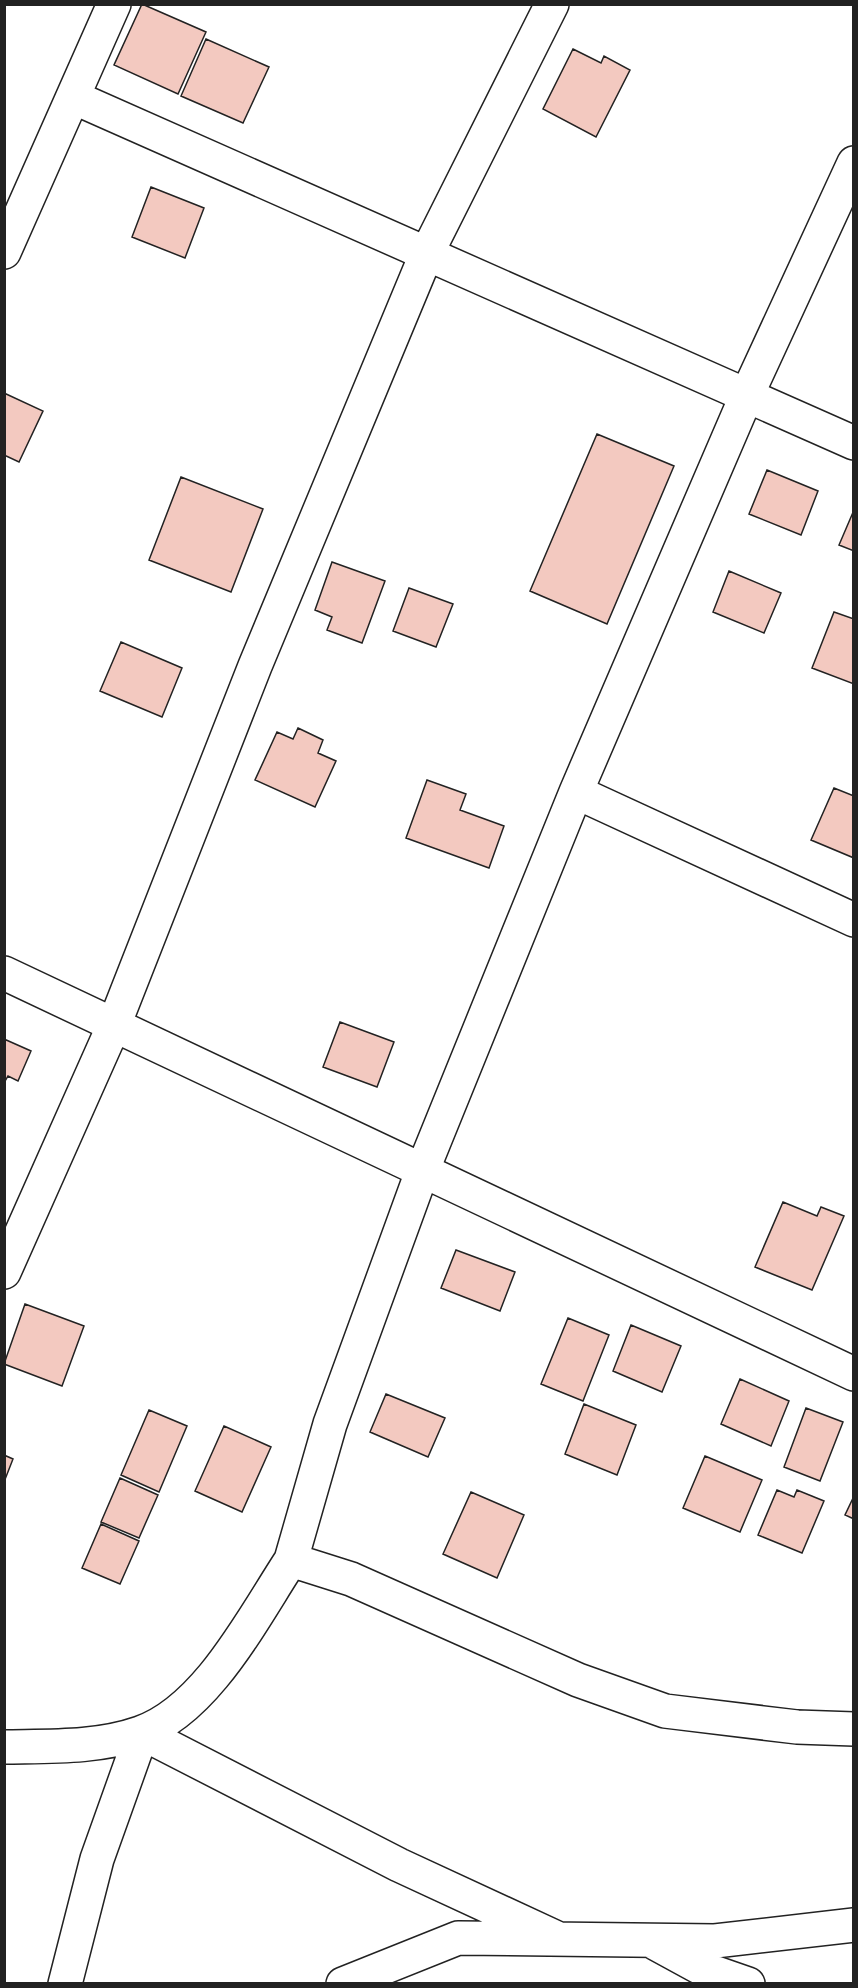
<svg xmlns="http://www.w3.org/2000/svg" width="858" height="1988" font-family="Lato,sans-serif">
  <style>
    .building { fill: #f3c9c0; stroke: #222; stroke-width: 1.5 }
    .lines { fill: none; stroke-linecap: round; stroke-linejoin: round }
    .minor-casing { stroke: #222; stroke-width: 36 }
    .minor { stroke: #fff; stroke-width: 33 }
  </style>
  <rect width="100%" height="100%" fill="#fff"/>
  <path class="building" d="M142 4 206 32 178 94 114 65Z
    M206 39 269 67 243 123 181 96Z
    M573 49 601 63 604 56 630 70 596 137 543 109Z
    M151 187 204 208 185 258 132 237Z
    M4 393 43 411 19 462 4 455Z
    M597 434 674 466 607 624 530 591Z
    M767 470 818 491 801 535 749 514Z
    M181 477 263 509 231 592 149 560Z
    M854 510V551L839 545Z
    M332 562 385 581 362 643 327 630 332 617 315 610Z
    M729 571 781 593 764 633 713 612Z
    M409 588 453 604 436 647 393 631Z
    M834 612 854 619V684L812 668Z
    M121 642 182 668 162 717 100 691Z
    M298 728 323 740 318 753 336 761 315 807 255 780 277 732 293 739Z
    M427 780 466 794 460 810 504 826 489 868 406 838Z
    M834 788 854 796V858L811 840Z
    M340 1022 394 1042 377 1087 323 1067Z
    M4 1039 31 1051 18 1081 8 1076 4 1083Z
    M783 1202 817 1216 821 1207 844 1216 812 1290 755 1267Z
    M456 1250 515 1272 500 1311 441 1288Z
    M25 1304 84 1326 62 1386 4 1364Z
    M568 1318 609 1335 583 1401 541 1384Z
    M631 1325 681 1346 662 1392 613 1371Z
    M740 1379 789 1401 771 1446 721 1424Z
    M386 1394 445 1418 428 1457 370 1432Z
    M584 1404 636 1425 617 1475 565 1454Z
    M806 1408 843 1422 820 1481 784 1467Z
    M149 1410 187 1426 159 1492 121 1475Z
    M224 1426 271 1447 242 1512 195 1491Z
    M4 1455 13 1459 4 1482Z
    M705 1456 762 1480 740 1532 683 1508Z
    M120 1478 158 1495 139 1538 101 1522Z
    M777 1490 794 1497 797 1490 824 1501 802 1553 758 1535Z
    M471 1492 524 1515 497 1578 443 1554Z
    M854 1496V1519L845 1515Z
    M101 1524 139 1541 120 1584 82 1568Z"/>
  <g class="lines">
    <g class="minor-casing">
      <path id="minor" d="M73 97 854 443
        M854 163 746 397 576 792 423 1169 330 1424 291 1560 351 1579 578 1680 665 1711 797 1727 854 1729
        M4 252 114 4
        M576 792 854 920
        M4 973 854 1374
        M4 1272 114 1025 255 666 426 255 552 4
        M4 1747C50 1746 97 1748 140 1733 207 1710 254 1616 291 1560
        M655 1943 699 1967 748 1984
        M65 1984 97 1859 142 1733 399 1865 559 1939
        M343 1984 458 1938 715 1941 854 1925"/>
    </g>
    <use href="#minor" class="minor"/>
  </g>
  <rect width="858" height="1988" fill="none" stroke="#222222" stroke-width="12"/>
</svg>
